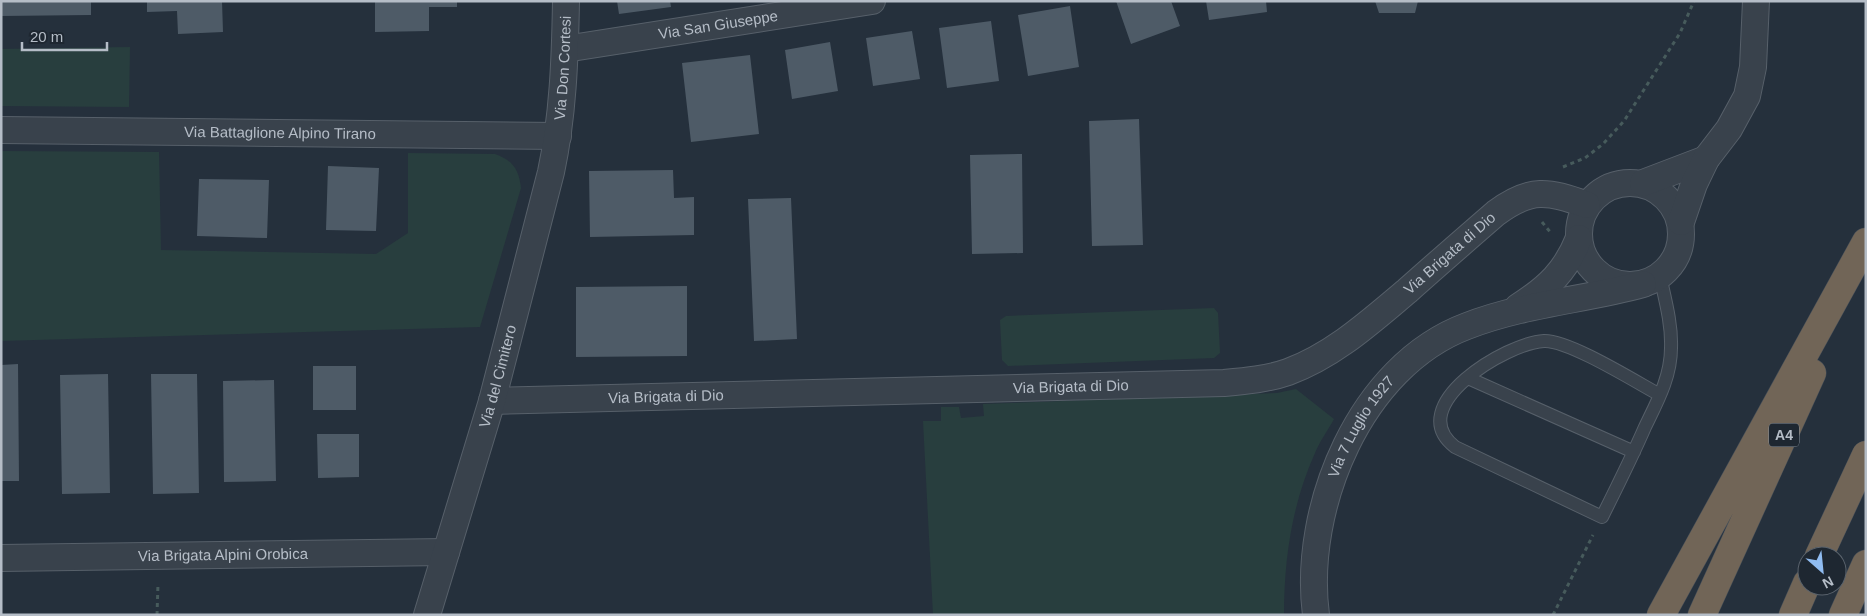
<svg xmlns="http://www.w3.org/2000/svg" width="1867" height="616" font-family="Helvetica,sans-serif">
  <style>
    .green { fill: #283e3e }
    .building { fill: #4e5b67 }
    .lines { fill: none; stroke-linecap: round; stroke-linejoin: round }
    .lane-casing { stroke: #57606a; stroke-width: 14 }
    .street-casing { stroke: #57606a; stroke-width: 28 }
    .highway-casing { stroke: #444d57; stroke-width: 29 }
    .path { stroke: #475b5c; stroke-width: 3; stroke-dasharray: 4 4; stroke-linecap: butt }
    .lane { stroke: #39424c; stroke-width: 12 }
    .street { stroke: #39424c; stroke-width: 26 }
    .highway { stroke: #716557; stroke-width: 28 }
    .labels { text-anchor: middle; stroke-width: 4; stroke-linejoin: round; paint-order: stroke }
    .shield { fill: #1e2731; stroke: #88909a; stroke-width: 1 }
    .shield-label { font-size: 14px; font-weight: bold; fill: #b5bdc7 }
    .street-label { font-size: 15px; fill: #b5bdc7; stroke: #1e2731 }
  </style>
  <rect width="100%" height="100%" fill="#25303c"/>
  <path class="green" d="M130 47 129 107 1 106V49Z
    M1 151 159 152 161 250 376 254 408 233V153L495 154C512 160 519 169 521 188L480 327 1 341Z
    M1214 308 1218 313 1220 353 1214 358 1008 366 1002 360 1000 320 1006 316Z
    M1296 389 1334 419C1328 430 1320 441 1315 453 1292 504 1284 559 1284 615H933L923 421H941V407H959L961 418 984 416 983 404 1277 393Z"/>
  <path class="building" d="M1 1H91V15L1 16Z
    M147 1H222L223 32 178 34 177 11 147 12Z
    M375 1H457V7H429V31L375 32Z
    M617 1H670L671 7 619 14Z
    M1116 1H1171L1180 26 1131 44Z
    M1206 1H1266L1267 12 1209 20Z
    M1375 1H1418L1415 13H1379Z
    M1070 6 1079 67 1028 76 1018 15Z
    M991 21 999 81 947 88 939 28Z
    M912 31 920 79 873 86 866 38Z
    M830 42 838 91 792 99 785 50Z
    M750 55 759 134 691 142 682 63Z
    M1139 119 1143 245 1092 246 1089 121Z
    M1022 154 1023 253 972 254 970 155Z
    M328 166 379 168 376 231 326 230Z
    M673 170 674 198 694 197V235L590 237 589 171Z
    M199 179 269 180 267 238 197 236Z
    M791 198 797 339 754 341 748 199Z
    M687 286V356L576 357V287Z
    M18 364 19 481H1V365Z
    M313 366H356V410H313Z
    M108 374 110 493 62 494 60 375Z
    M151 374H197L199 493 153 494Z
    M274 380 276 481 224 482 223 381Z
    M317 434H359V477L318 478Z"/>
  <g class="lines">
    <g class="lane-casing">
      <path id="lane" d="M1660 276C1665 299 1672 324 1671 348 1671 377 1657 402 1645 427 1632 457 1617 487 1602 517L1455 447C1402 406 1506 343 1544 341 1569 340 1636 382 1660 395
        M1468 378 1634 452"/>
    </g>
    <g class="street-casing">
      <g id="street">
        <path id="s1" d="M565 49 872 1"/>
        <path id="s2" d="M1 130 558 136"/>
        <circle cx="1630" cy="234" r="51"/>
        <path d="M1643 183 1706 159"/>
        <path d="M1681 222 1694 184 1706 159 1729 129 1747 96 1753 67 1756 1"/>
        <path d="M1518 307C1548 288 1566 271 1579 238"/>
        <path id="s3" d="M492 401 1224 383C1246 381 1268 379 1288 372 1334 355 1370 322 1407 291 1436 265 1466 239 1496 213 1531 187 1548 191 1587 205"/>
        <path id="s4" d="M1 558 446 552"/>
        <path id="s5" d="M427 615 492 401 551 172C563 116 565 59 566 1"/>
        <path id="s6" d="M1316 615C1302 508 1360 366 1467 326 1523 304 1585 300 1643 284"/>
      </g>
    </g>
    <g class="highway-casing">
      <path id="highway" d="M1819 556 1866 455
        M1661 615 1866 242
        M1702 615 1812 373
        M1793 615 1807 583
        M1843 615 1866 564"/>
    </g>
    <path class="path" d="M1563 167 1585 158 1603 144 1624 121 1680 33 1694 1
      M1542 222 1551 233
      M157 615 158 584
      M1553 615 1593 535"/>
    <use href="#lane" class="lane"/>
    <use href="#street" class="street"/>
    <use href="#highway" class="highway"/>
  </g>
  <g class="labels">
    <rect class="shield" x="1769" y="423.5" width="30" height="23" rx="4"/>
    <g class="shield-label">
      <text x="1784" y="440">A4</text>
    </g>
    <g class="street-label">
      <text dy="5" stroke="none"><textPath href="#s1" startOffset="155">Via San Giuseppe</textPath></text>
      <text dy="5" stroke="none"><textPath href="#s5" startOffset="565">Via Don Cortesi</textPath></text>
      <text dy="5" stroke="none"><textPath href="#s2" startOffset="279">Via Battaglione Alpino Tirano</textPath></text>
      <text dy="5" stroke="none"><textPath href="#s3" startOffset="999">Via Brigata di Dio</textPath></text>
      <text dy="5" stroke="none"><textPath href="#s5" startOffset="249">Via del Cimitero</textPath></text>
      <text dy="5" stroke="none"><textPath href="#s3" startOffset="579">Via Brigata di Dio</textPath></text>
      <text dy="5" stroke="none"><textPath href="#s3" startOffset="174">Via Brigata di Dio</textPath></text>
      <text dy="5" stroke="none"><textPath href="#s6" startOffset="198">Via 7 Luglio 1927</textPath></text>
      <text dy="5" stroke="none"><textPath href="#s4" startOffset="222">Via Brigata Alpini Orobica</textPath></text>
    </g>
  </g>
  <rect width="1867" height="616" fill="none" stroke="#b5bdc7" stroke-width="5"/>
  <g transform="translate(1822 571) rotate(153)"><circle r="24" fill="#1e2731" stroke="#5a636d"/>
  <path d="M0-4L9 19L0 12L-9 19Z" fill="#90bcf1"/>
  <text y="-8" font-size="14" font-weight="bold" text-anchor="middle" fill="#b5bdc7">N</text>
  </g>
  <path d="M22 42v8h85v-8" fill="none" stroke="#b5bdc7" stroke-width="2.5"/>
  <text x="30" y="42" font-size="15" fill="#b5bdc7" stroke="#1e2731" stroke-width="4" paint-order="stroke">20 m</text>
</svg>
